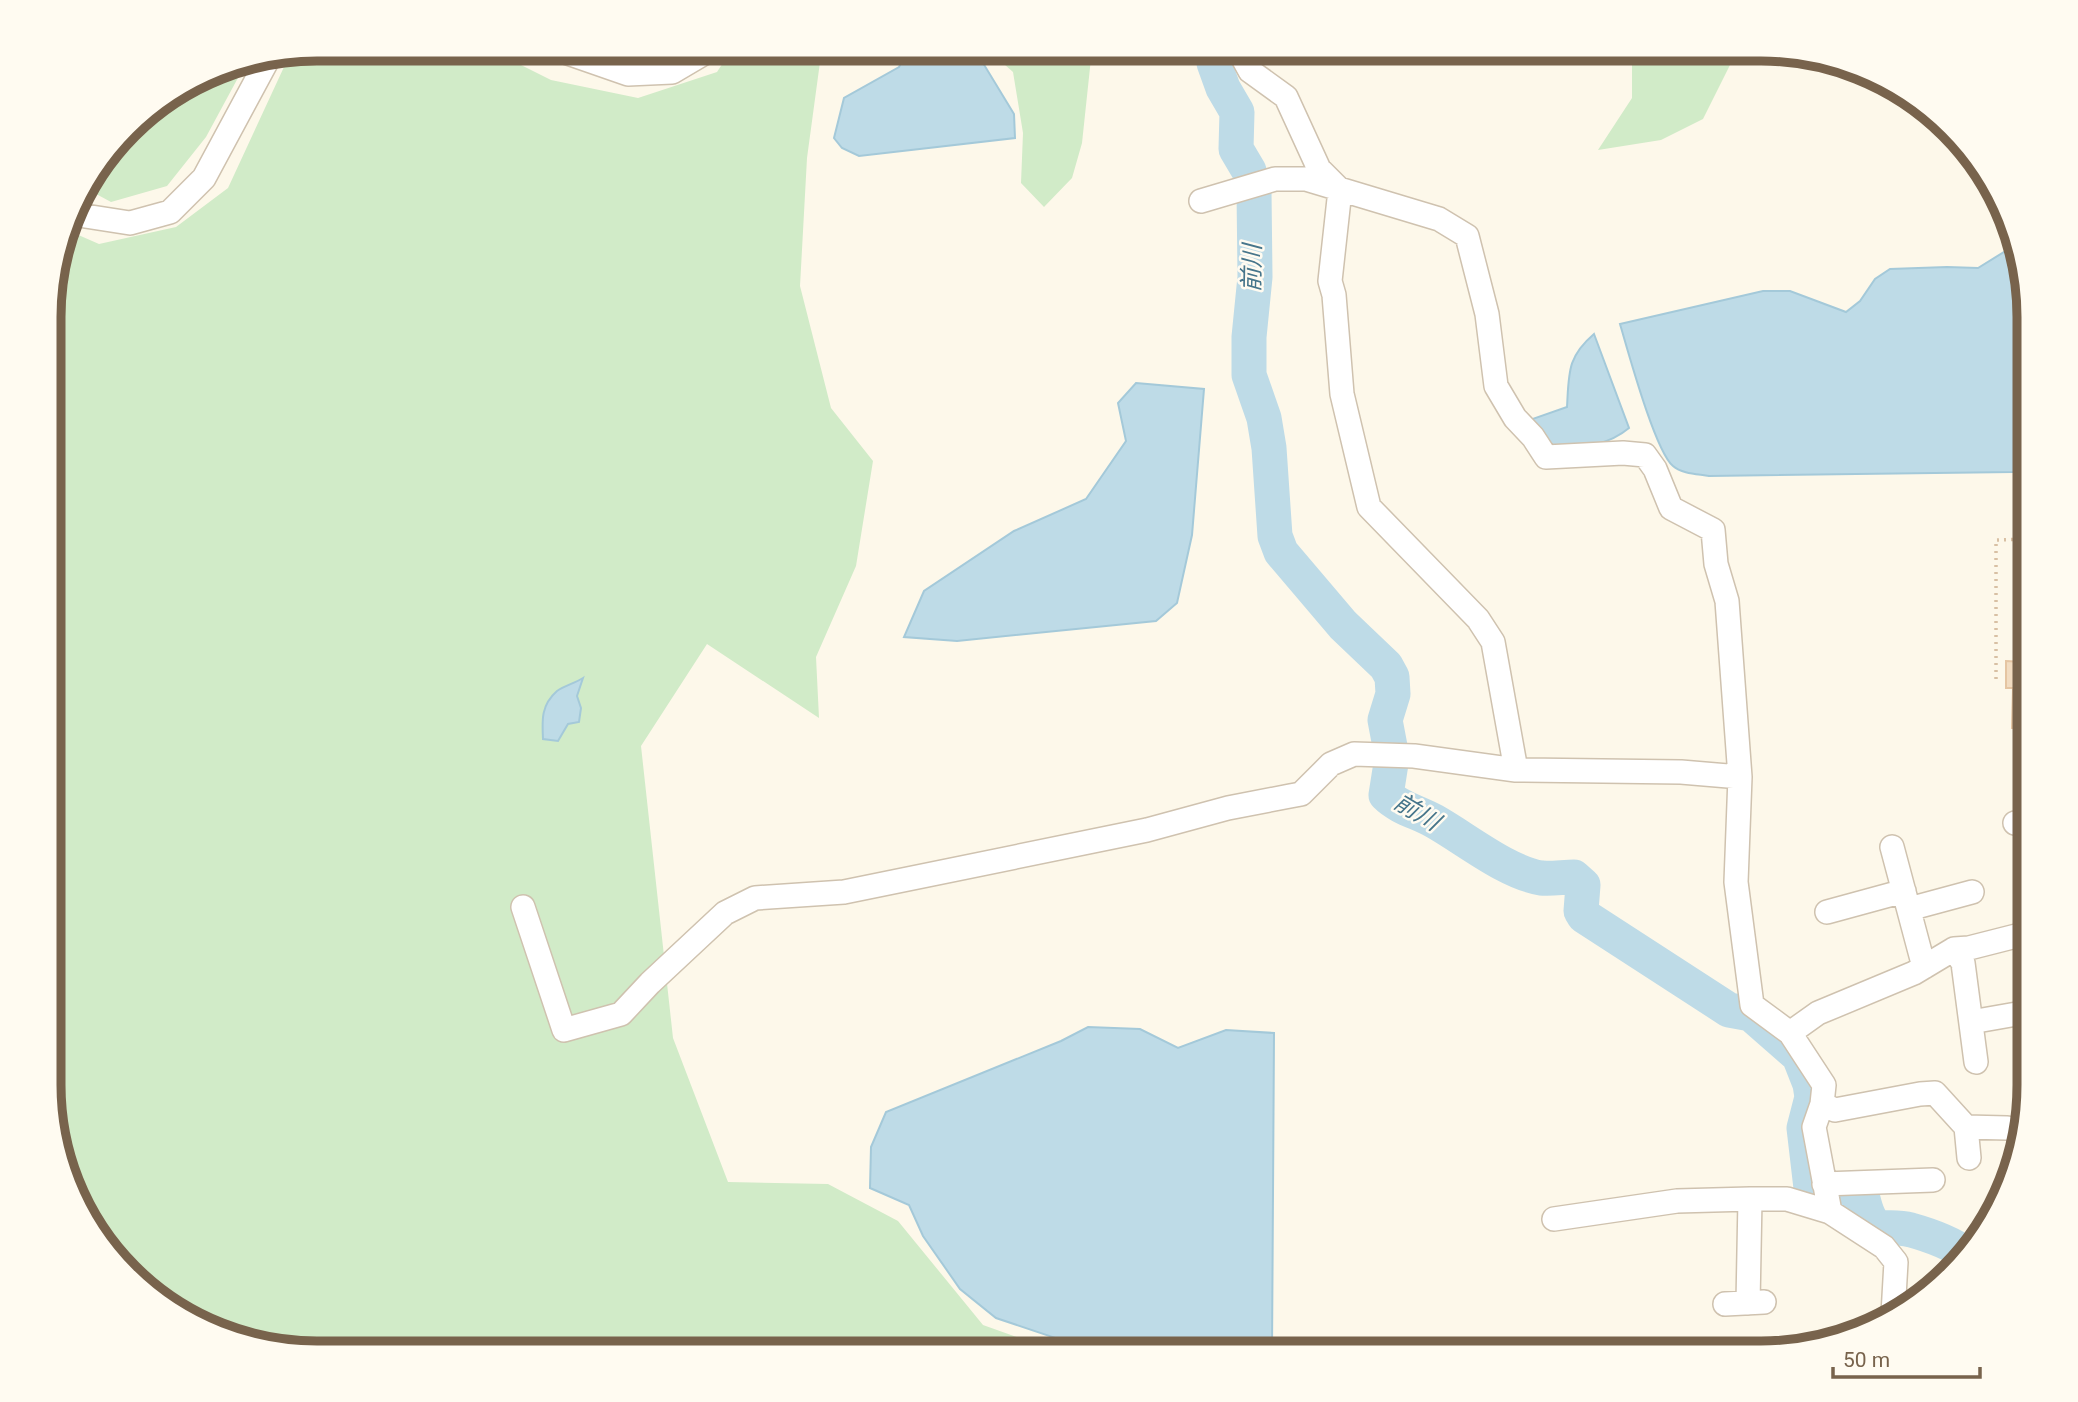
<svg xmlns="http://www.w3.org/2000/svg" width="2078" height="1402" font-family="Roboto,'Noto Sans JP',sans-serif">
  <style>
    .green { fill: #d1ebc8 }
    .water { fill: #bedbe7; stroke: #a4c9d9; stroke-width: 2 }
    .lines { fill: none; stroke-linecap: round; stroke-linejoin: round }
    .river { stroke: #bedbe7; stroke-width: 35 }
    .building { fill: #f2dcc1; stroke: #e5c5a2; stroke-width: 2 }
    .minor-casing { stroke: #cfc2af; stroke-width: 26 }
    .path { stroke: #d8c0a4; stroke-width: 3.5; stroke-dasharray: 2 5; stroke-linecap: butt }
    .minor { stroke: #fff; stroke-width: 23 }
    .labels { text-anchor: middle; stroke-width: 5; stroke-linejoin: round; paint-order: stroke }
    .water-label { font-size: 24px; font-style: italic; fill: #46758b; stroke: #fffbf1 }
    .rim { fill: none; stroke: #78634c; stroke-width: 9 }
  </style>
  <rect width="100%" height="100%" fill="#fdf8ea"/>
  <path class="green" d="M317 49H489L551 80 638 98 717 72 732 49H892L886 58 820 62 807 158 800 286 831 408 873 461 856 566 816 657 819 718 707 644 641 746 673 1038 728 1182 828 1184 898 1221 983 1325 1061 1353 300 1352 231 1339 154 1298 85 1219 51 1119V283L67 230 99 244 176 227 228 188 290 54Z
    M987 49H1092L1082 143 1072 178 1044 207 1021 183 1023 133 1013 72Z
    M1632 49 1726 50 1732 61 1703 119 1661 140 1598 150 1632 98Z
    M246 63 206 137 167 186 111 202 85 188 140 116 215 69Z"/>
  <path class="water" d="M909 49H971L980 58 1014 114 1015 138 859 156 842 148 834 138 844 98 899 67Z
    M1276 49H1357L1280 57Z
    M2012 247 2028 300V466L2013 472 1709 476C1698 474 1682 474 1673 466 1655 451 1628 351 1620 324L1763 291H1790L1846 312 1860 301 1875 279 1890 269 1947 267 1978 268Z
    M1594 334 1629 428C1605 448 1575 448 1545 452L1521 423 1567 407C1569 373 1567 357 1594 334Z
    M1136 383 1204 389 1192 535 1177 603 1156 621 957 641 904 637 924 591 1014 531 1086 499 1126 441 1118 403Z
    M583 678 577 696 581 708 579 722 568 724 558 741 543 739C542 720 541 705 557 691 564 686 575 683 583 678Z
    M1088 1027 1140 1029 1178 1048 1226 1030 1274 1033 1272 1353H1100L996 1318 960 1289 923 1236 909 1205 870 1188 871 1147 886 1112 1061 1041Z"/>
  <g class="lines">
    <path class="river" d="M1214 49V63L1223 88 1237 112 1236 149 1249 171 1254 191 1255 277 1249 337V375L1264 418 1269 448 1275 536 1281 552 1343 625 1386 666 1392 677 1393 694 1385 720 1392 757 1386 795C1399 808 1418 812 1434 821 1466 839 1506 872 1541 878 1551 879 1564 877 1574 877L1583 885 1581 911 1584 916 1729 1010 1751 1014 1799 1056 1810 1084 1812 1097 1804 1128 1811 1188 1835 1197 1844 1194 1863 1199C1873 1239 1882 1223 1911 1230 1929 1235 1951 1243 1966 1254"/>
  </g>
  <path class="building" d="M2006 661 2023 662V676H2028V728H2012L2013 688H2006Z"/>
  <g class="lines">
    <g class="minor-casing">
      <path id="minor" d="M556 49 628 74 672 72 711 49
        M1238 49 1250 71 1286 97 1319 169 1340 190 1330 281 1334 295 1342 394 1369 507 1478 619 1493 642 1516 770
        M1201 201 1275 179H1306L1439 219 1467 236 1487 314 1496 386 1515 418 1533 437 1546 457 1623 453 1645 455 1655 469 1671 508 1713 530 1716 564 1727 601 1740 777
        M74 209 85 216 130 223 170 212 204 178 268 59
        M2015 823 2028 826
        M1892 847 1924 967
        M523 907 564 1030 621 1014 650 983 725 913 755 898 844 892 1147 830 1228 808 1290 796 1301 794 1331 764 1354 754 1414 756 1516 770 1681 772 1740 777 1736 882 1752 1005 1790 1033
        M1909 909 1972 892
        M1827 912 1904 891
        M1954 949 1963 963 1976 1062
        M1971 1022 2028 1012
        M1822 1104 1835 1110 1920 1094 1935 1093 1966 1127 1969 1158
        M1966 1127 2007 1128
        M1824 1184 1933 1180
        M1554 1219 1677 1201 1750 1199H1787L1830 1212
        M1748 1303 1750 1199
        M1725 1304 1764 1302
        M1893 1314 1896 1262 1884 1247 1830 1212 1814 1127 1822 1104 1824 1085 1790 1033 1818 1013 1914 973 1954 949 1969 948 2028 933"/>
    </g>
    <path class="path" d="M1996 679V540L2028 539"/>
    <use href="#minor" class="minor"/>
  </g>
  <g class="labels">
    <g class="water-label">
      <text transform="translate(1252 268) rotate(-89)" y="8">前川</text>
      <text transform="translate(1417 812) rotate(31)" y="8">前川</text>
    </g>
  </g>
  <path d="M0 0H2078V1402H0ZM317 61H1761A256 256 0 0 1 2017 317V1085A256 256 0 0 1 1761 1341H317A256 256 0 0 1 61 1085V317A256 256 0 0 1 317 61Z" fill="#fffbf1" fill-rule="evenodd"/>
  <path class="rim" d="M317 61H1761A256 256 0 0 1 2017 317V1085A256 256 0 0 1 1761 1341H317A256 256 0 0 1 61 1085V317A256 256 0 0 1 317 61Z"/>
  <path d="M1833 1367v10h147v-10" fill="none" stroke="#78634c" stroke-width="3.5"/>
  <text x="1843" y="1367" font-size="21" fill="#78634c" stroke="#fffbf1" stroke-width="5" paint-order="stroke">50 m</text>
</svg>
